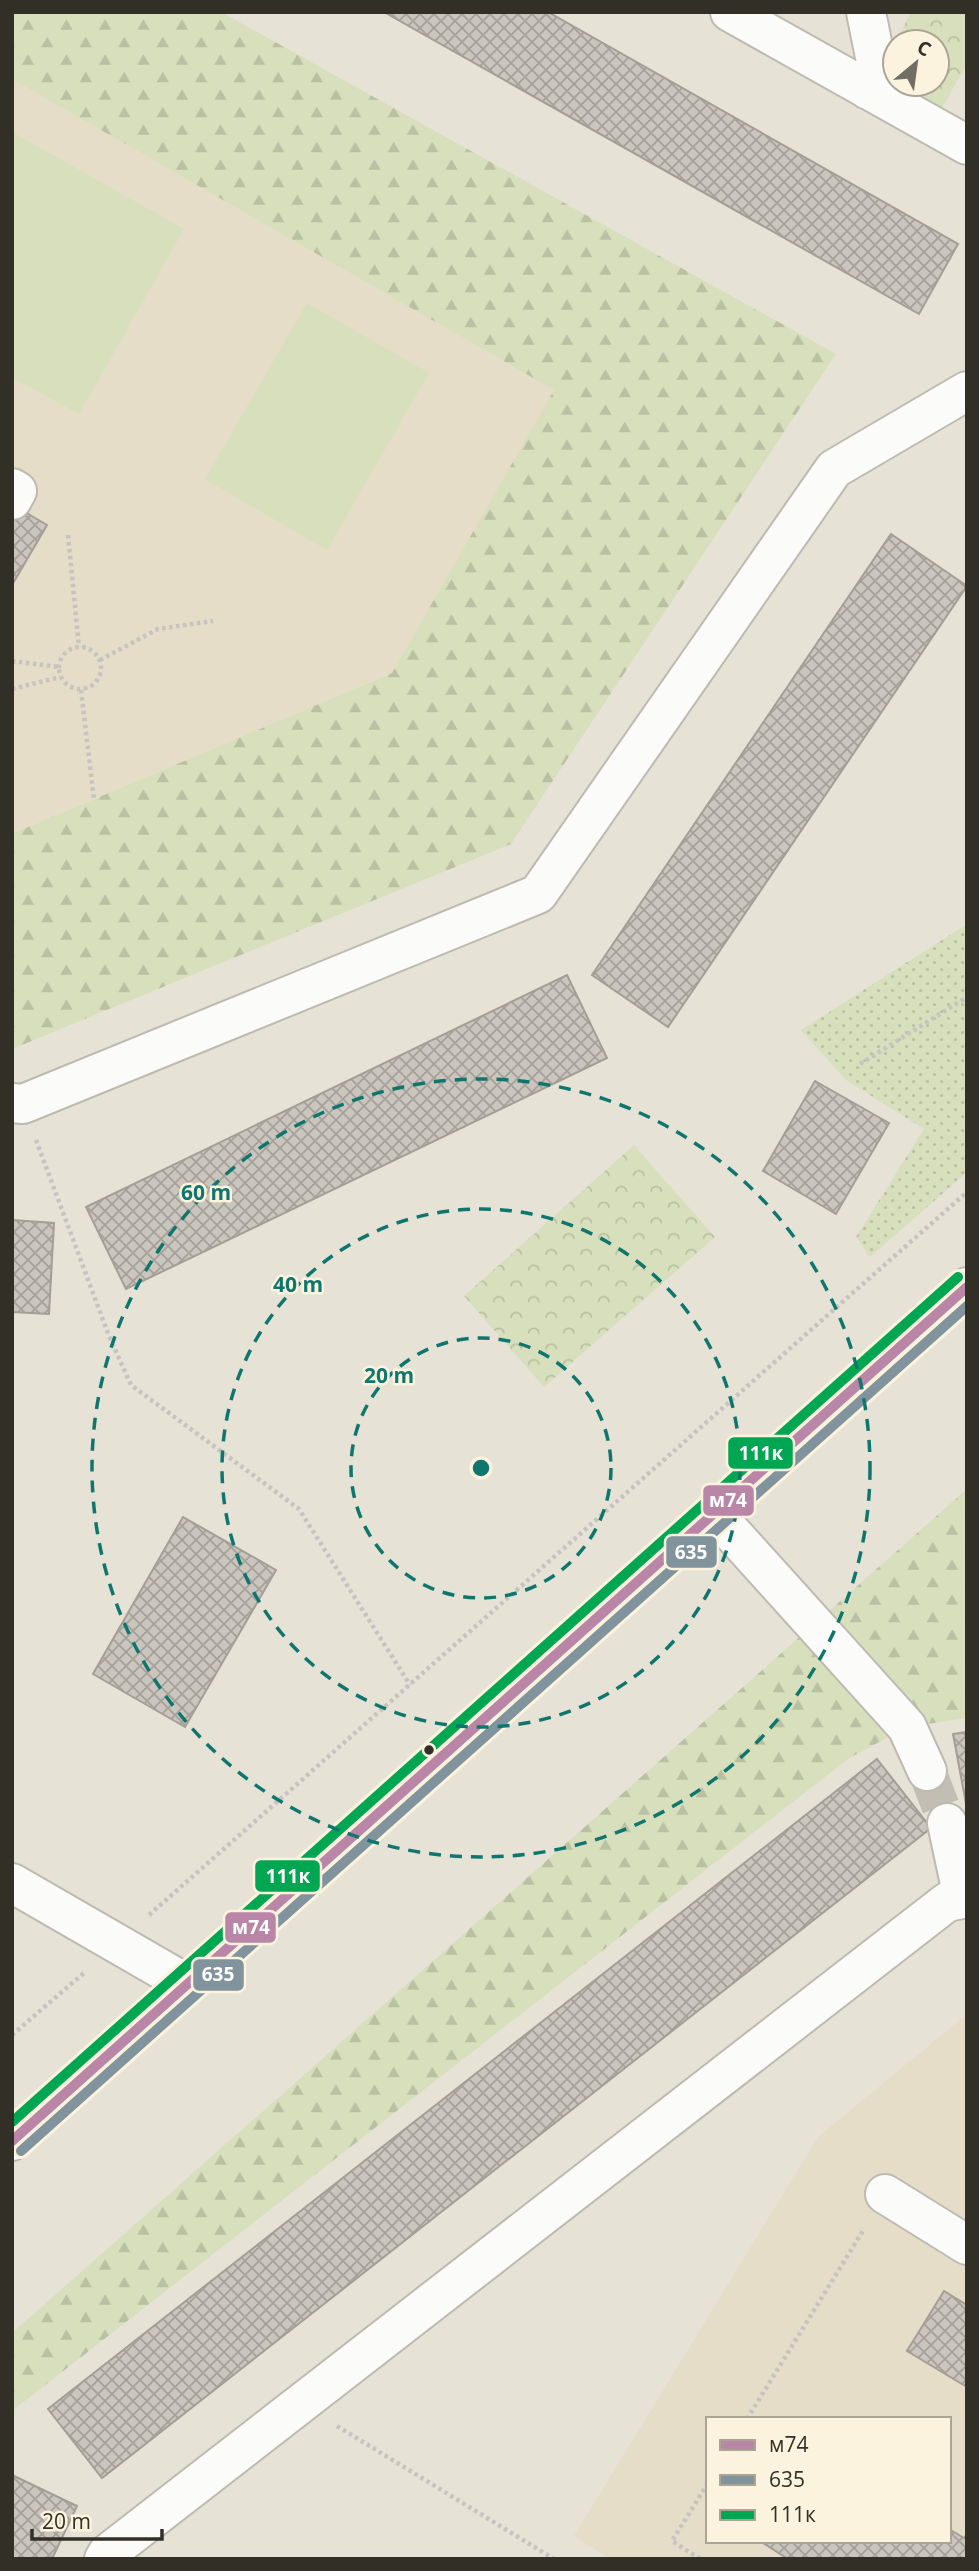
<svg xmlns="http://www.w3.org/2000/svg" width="979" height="2571" font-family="'Open Sans',sans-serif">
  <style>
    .built { fill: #e5ddc8; fill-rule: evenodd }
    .grass { fill: url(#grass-dots) }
    .forest { fill: url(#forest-firs) }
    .park { fill: url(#park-crowns) }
    .pitch { fill: #d8dfbd }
    .building { fill: url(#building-cross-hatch); stroke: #a39e96; stroke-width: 2 }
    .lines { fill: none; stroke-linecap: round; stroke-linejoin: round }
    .minor-tunnel { stroke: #c3beb3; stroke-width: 38; stroke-dasharray: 38 19; stroke-linecap: butt }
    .minor-casing { stroke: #bebab1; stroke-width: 42 }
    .path { stroke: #c6c4c0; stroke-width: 4.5; stroke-dasharray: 3.5 3.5; stroke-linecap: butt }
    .minor { stroke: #fbfbf9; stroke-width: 38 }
    .bus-1-casing { stroke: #fbf3dd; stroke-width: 16 }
    .bus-2-casing { stroke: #fbf3dd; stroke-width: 16 }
    .bus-3-casing { stroke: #fbf3dd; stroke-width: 16 }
    .bus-1 { stroke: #ba86a8; stroke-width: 10 }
    .bus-2 { stroke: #81949e; stroke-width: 10 }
    .bus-3 { stroke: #00a651; stroke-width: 10 }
    .ring { fill: none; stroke: #0f766e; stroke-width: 3.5; stroke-dasharray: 12 9 }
    .bus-dot { fill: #322f27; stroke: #fbf3dd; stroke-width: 2.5 }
    .centre { fill: #0f766e; stroke: #fbf3dd; stroke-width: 3.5 }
    .ring-label { font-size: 21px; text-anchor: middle; font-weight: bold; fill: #0f766e; stroke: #fbf3dd; stroke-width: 5; stroke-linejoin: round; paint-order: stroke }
    .line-badge { stroke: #fbf3dd; stroke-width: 2.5 }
    .badge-label { font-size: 19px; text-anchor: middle; font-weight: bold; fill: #fff }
  </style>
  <defs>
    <pattern id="grass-dots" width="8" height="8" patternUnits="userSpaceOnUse" patternTransform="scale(1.75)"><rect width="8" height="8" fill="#d8dfbd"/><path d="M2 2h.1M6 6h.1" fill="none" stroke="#bac0a2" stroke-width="1.8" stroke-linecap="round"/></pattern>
    <pattern id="forest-firs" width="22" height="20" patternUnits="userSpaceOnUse" patternTransform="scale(1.75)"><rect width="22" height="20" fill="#d8dfbd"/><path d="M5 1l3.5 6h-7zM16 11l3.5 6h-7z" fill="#bac0a2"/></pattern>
    <pattern id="park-crowns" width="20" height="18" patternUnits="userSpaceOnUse" patternTransform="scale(1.75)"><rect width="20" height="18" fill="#d8dfbd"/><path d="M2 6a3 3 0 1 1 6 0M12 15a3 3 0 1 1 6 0" fill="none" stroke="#bac0a2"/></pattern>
    <pattern id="building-cross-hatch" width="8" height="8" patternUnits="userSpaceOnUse" patternTransform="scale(1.75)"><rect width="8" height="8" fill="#cac5bd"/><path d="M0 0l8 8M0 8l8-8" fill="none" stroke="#a5a09a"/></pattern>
  </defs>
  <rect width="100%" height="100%" fill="#e7e2d6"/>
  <path class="built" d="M12 79 554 390 392 673 12 834Z
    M967 2014V2559H610L574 2536 818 2137ZM708 2419H949V2541H708Z"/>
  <path class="grass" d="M967 924V1172L870 1257 856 1237 924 1129 846 1080 801 1030Z"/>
  <path class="forest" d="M12 12H221L836 354 511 844 12 1049V834L392 673 554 390 12 79Z
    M967 1489V1718L907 1727 848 1759 12 2411V2333Z"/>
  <path class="park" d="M911 12H967V64L940 111 879 77 895 45V84H937V42H896Z
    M634 1145 715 1237 544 1387 464 1296Z"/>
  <path class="pitch" d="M12 132 184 229 79 414 12 377Z
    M307 303 429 373 327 550 205 479Z"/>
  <path class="building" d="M384 12H548L958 244 919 314Z
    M18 508 47 525 12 585V517Z
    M891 534 967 586 668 1027 592 975Z
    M567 975 607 1058 126 1289 86 1207Z
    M815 1081 889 1123 836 1214 763 1171Z
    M12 1220 54 1223 49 1314 12 1312Z
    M183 1517 276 1570 185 1727 93 1674Z
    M967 1732V1809L953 1734Z
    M877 1759 931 1828 102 2478 48 2409Z
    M944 2291 967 2305V2387L907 2351Z
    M12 2475 77 2506 52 2559H12Z
    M949 2529 964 2538 967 2534V2559H788L760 2541H949Z"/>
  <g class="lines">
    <path class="minor-tunnel" d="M927 1771 947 1823"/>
    <g class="minor-casing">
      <path id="minor" d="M730 12 967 145
        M866 12 879 77 868 90
        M12 488 17 491 12 500
        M12 1103 23 1104 538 894 834 469 967 391
        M714 1513 907 1727 927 1771
        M947 1823 963 1898
        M12 1883 187 1984
        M12 2141 967 1287
        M885 2194 967 2245
        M104 2559 107 2554 947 1902 967 1898"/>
    </g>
    <path class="path" d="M68 535 79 647
      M59 668a21 21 0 1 1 42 0a21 21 0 1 1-42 0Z
      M100 660 158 629 213 621
      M12 661 59 667
      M12 689 60 677
      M81 690 94 800
      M860 1064 967 997
      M36 1140 109 1336 131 1385 299 1509 410 1685
      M149 1915 967 1192
      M12 2035 85 1972
      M747 2419 864 2229
      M337 2426 554 2559
      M700 2559 672 2541 708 2483"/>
    <use href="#minor" class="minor"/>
    <g class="bus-1-casing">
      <path id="bus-1" d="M12 2141 967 1287"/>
    </g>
    <g class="bus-2-casing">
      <path id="bus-2" d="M21 2151 967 1306"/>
    </g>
    <g class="bus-3-casing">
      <path id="bus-3" d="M12 2122 958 1277"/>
    </g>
    <use href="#bus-1" class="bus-1"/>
    <use href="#bus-2" class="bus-2"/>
    <use href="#bus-3" class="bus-3"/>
  </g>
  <g class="ring">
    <circle cx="481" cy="1468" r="130"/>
    <circle cx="481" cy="1468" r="259"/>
    <circle cx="481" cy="1468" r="389"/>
  </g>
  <circle class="bus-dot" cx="429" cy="1750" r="6"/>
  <circle cx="481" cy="1468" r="10" class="centre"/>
  <g class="ring-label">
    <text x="206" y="1200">60 m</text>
    <text x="298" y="1292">40 m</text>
    <text x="389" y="1383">20 m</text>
  </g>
  <g class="line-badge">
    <rect x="727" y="1436" width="67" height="34" rx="7" fill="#00a651"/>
    <rect x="702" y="1484" width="53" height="33" rx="7" fill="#ba86a8"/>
    <rect x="665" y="1535" width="53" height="34" rx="7" fill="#81949e"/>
    <rect x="254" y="1859" width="67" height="34" rx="7" fill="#00a651"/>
    <rect x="224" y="1911" width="53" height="33" rx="7" fill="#ba86a8"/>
    <rect x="192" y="1958" width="53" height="34" rx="7" fill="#81949e"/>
  </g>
  <g class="badge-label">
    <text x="761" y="1460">111к</text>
    <text x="728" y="1507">м74</text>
    <text x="691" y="1559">635</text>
    <text x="288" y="1883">111к</text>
    <text x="251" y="1934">м74</text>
    <text x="218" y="1981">635</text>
  </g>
  <rect width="979" height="2571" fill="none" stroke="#322f27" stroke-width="28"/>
  <rect x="706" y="2417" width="245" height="126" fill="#fbf3dd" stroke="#aba594" stroke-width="2"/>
  <rect x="720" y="2440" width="35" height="10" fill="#ba86a8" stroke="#aba594" stroke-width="2"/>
  <text x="769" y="2452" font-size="21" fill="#322f27">м74</text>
  <rect x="720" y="2475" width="35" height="10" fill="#81949e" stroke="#aba594" stroke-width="2"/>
  <text x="769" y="2487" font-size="21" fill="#322f27">635</text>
  <rect x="720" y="2510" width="35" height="10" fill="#00a651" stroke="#aba594" stroke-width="2"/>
  <text x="769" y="2522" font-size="21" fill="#322f27">111к</text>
  <g transform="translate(916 63) rotate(29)"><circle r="33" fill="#fbf3dd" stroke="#aba594" stroke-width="2"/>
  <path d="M0-5L12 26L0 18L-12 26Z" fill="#716e64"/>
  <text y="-10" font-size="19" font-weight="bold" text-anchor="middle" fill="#322f27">С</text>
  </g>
  <path d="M32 2529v10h130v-10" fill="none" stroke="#322f27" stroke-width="3.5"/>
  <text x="42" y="2529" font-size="21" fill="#322f27" stroke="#fbf3dd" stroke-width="5" paint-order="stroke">20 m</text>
</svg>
